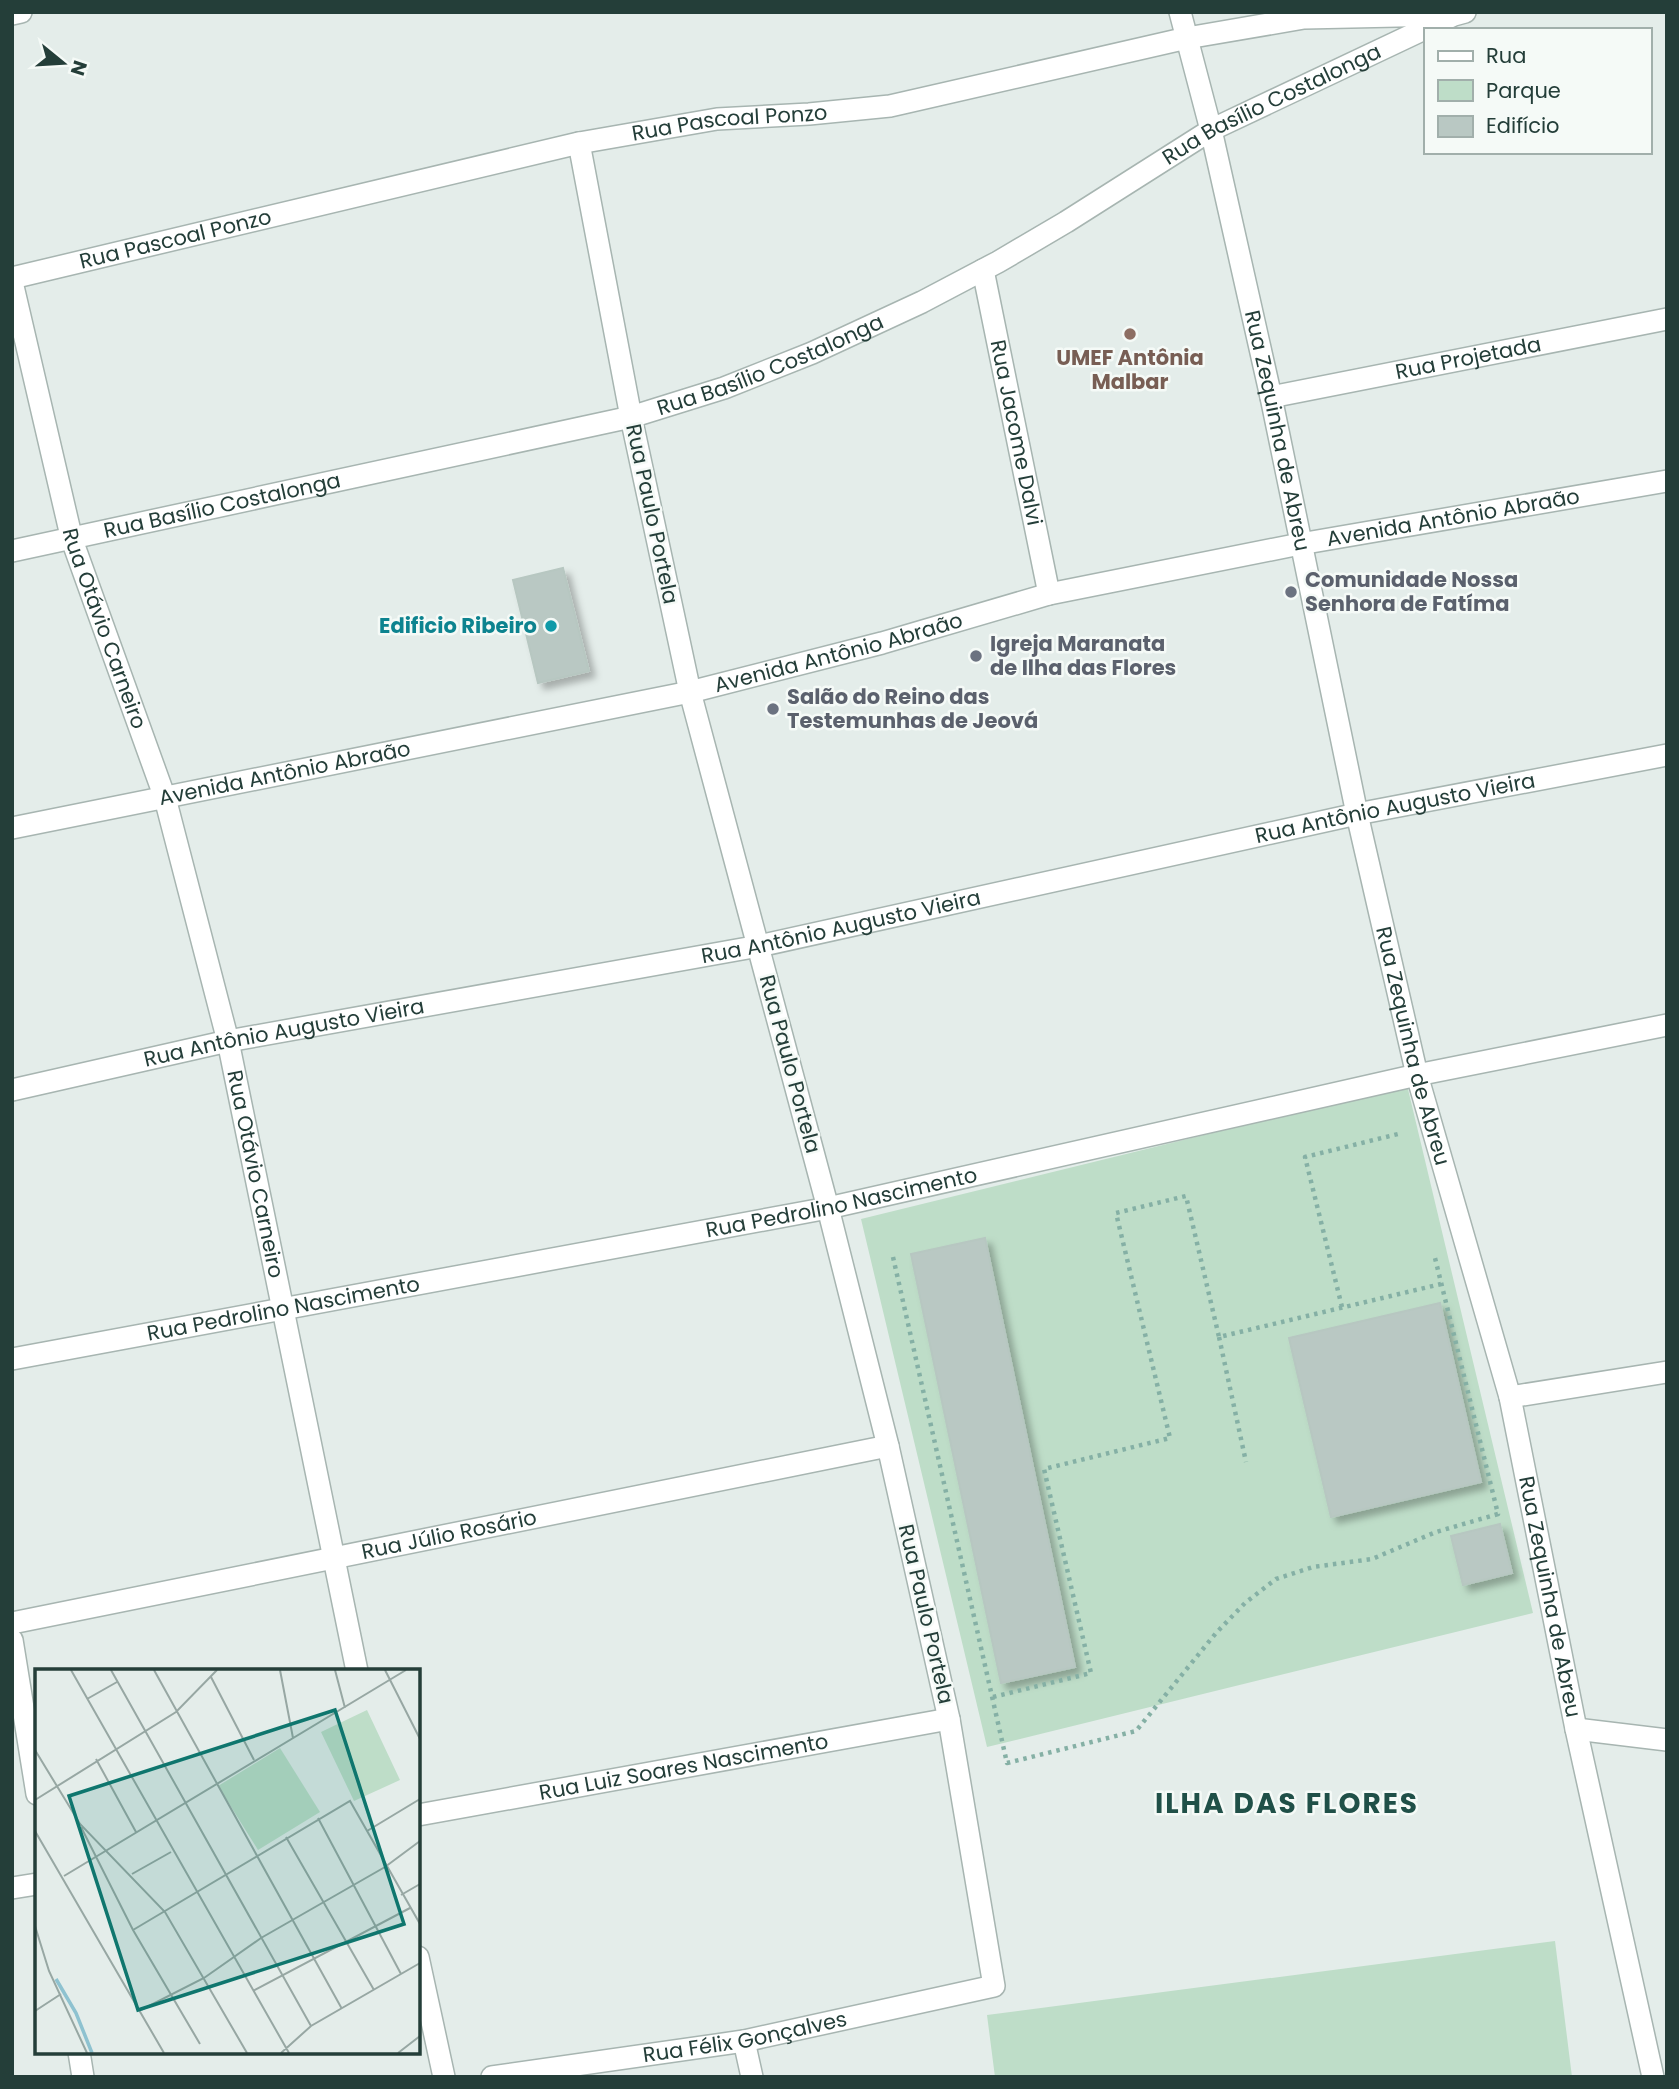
<svg xmlns="http://www.w3.org/2000/svg" width="1679" height="2089" font-family="Poppins,sans-serif">
  <style>
    .green { fill: #beddc8 }
    .building { fill: #b9c8c3; stroke: #b7c7c1; stroke-width: 2; filter: url(#shadow) }
    .lines { fill: none; stroke-linecap: round; stroke-linejoin: round }
    .street-casing { stroke: #a7b5b1; stroke-width: 24 }
    .path { stroke: #85b0a5; stroke-width: 4.5; stroke-dasharray: 3.5 5; stroke-linecap: butt }
    .street { stroke: #fff; stroke-width: 21 }
    .education-dot { fill: #8d6e63; stroke: #f5faf7; stroke-width: 2.5 }
    .worship-dot { fill: #6b7280; stroke: #f5faf7; stroke-width: 2.5 }
    .culture-dot { fill: #0f9aa8; stroke: #f5faf7; stroke-width: 2.5 }
    .labels { text-anchor: middle; stroke-width: 5; stroke-linejoin: round; paint-order: stroke }
    .street-label { font-size: 21px; fill: #243e39; stroke: #f5faf7 }
    .education-label { font-size: 21px; font-weight: bold; fill: #785e54; stroke: #f5faf7 }
    .worship-label { font-size: 21px; font-weight: bold; fill: #5b616d; stroke: #f5faf7; text-anchor: start }
    .culture-label { font-size: 21px; font-weight: bold; fill: #0d838f; stroke: #f5faf7; text-anchor: end }
    .district-label { font-size: 28px; font-weight: bold; letter-spacing: 2px; fill: #205048; stroke: #f5faf7 }
    .inset-river { fill: none; stroke: #8ec2d0; stroke-width: 3.5 }
    .inset-road { fill: none; stroke: #97a7a3; stroke-width: 2 }
    .view { fill: #0f766e; fill-opacity: 0.15; stroke: #0f766e; stroke-width: 3.5 }
    .inset-edge { fill: none; stroke: #243e39; stroke-width: 3.5 }
  </style>
  <defs>
    <filter id="shadow"><feDropShadow dx="6" dy="6" stdDeviation="3.5" flood-color="#0004"/></filter>
  </defs>
  <rect width="100%" height="100%" fill="#e4edea"/>
  <path class="green" d="M1407 1085 1533 1613 987 1747 861 1219Z
    M1555 1941 1572 2077H995L987 2015Z"/>
  <path class="building" d="M563 568 589 671 538 683 513 580Z
    M985 1238 1075 1667 1001 1683 911 1254Z
    M1440 1303 1481 1482 1331 1517 1289 1338Z
    M1500 1524 1512 1573 1463 1585 1451 1536Z"/>
  <g class="lines">
    <g class="street-casing">
      <g id="street">
        <path id="s1" d="M1180 12 1211 130 1271 397 1357 814 1417 1075 1510 1397 1576 1729 1653 2077"/>
        <path d="M12 14 21 12"/>
        <path id="s2" d="M983 270 1049 594"/>
        <path id="s3" d="M12 278 579 143 717 119 809 114 890 106 1187 38 1304 18 1445 15"/>
        <path id="s4" d="M12 282 72 540 165 798 228 1041 357 1671"/>
        <path id="s5" d="M1271 397 1667 319"/>
        <path id="s6" d="M12 551 631 417 724 388 812 353 922 302 998 262 1066 222 1211 130 1454 15 1465 12"/>
        <path id="s7" d="M12 828 690 692 882 643 1049 594 1300 544 1667 481"/>
        <path id="s8" d="M12 1090 228 1041 759 946 1357 814 1667 755"/>
        <path id="s9" d="M12 1359 828 1208 1417 1075 1667 1025"/>
        <path d="M1510 1397 1667 1372"/>
        <path id="s10" d="M12 1623 888 1446"/>
        <path d="M12 1640 37 1794"/>
        <path d="M1576 1729 1667 1740"/>
        <path id="s11" d="M418 1815 949 1719"/>
        <path d="M12 1888 37 1884"/>
        <path d="M418 1957 444 2077"/>
        <path d="M744 2041 752 2077"/>
        <path d="M79 2052 83 2077"/>
        <path id="s12" d="M492 2077 744 2041 994 1986 949 1719 888 1446 828 1208 690 692 631 417 579 143"/>
      </g>
    </g>
    <path class="path" d="M893 1257 1007 1763 1136 1731 1216 1633 1245 1603 1276 1579 1313 1567 1372 1559 1436 1532 1498 1514 1435 1258
      M1342 1307 1305 1157 1402 1133
      M1219 1337 1246 1462
      M993 1697 1091 1673 1044 1469 1170 1438 1116 1213 1186 1196 1219 1337 1441 1284"/>
    <use href="#street" class="street"/>
  </g>
  <circle class="education-dot" cx="1130" cy="334" r="7"/>
  <g class="worship-dot">
    <circle cx="1291" cy="592" r="7"/>
    <circle cx="976" cy="656" r="7"/>
    <circle cx="773" cy="709" r="7"/>
  </g>
  <circle class="culture-dot" cx="551" cy="626" r="7"/>
  <g class="labels">
    <g class="street-label">
      <text dy="7" stroke="none"><textPath href="#s6" startOffset="1349">Rua Basílio Costalonga</textPath></text>
      <text dy="7" stroke="none"><textPath href="#s3" startOffset="735">Rua Pascoal Ponzo</textPath></text>
      <text dy="7" stroke="none"><textPath href="#s3" startOffset="168">Rua Pascoal Ponzo</textPath></text>
      <text dy="7" stroke="none"><textPath href="#s5" startOffset="201">Rua Projetada</textPath></text>
      <text dy="7" stroke="none"><textPath href="#s6" startOffset="782">Rua Basílio Costalonga</textPath></text>
      <text dy="7" stroke="none"><textPath href="#s1" startOffset="430">Rua Zequinha de Abreu</textPath></text>
      <text dy="7" stroke="none"><textPath href="#s2" startOffset="166">Rua Jacome Dalvi</textPath></text>
      <text dy="7" stroke="none"><textPath href="#s6" startOffset="215">Rua Basílio Costalonga</textPath></text>
      <text transform="translate(652 514) rotate(78)" y="7">Rua Paulo Portela</text>
      <text dy="7" stroke="none"><textPath href="#s7" startOffset="1475">Avenida Antônio Abraão</textPath></text>
      <text dy="7" stroke="none"><textPath href="#s4" startOffset="359">Rua Otávio Carneiro</textPath></text>
      <text dy="7" stroke="none"><textPath href="#s7" startOffset="845">Avenida Antônio Abraão</textPath></text>
      <text dy="7" stroke="none"><textPath href="#s7" startOffset="278">Avenida Antônio Abraão</textPath></text>
      <text dy="7" stroke="none"><textPath href="#s8" startOffset="1412">Rua Antônio Augusto Vieira</textPath></text>
      <text dy="7" stroke="none"><textPath href="#s8" startOffset="845">Rua Antônio Augusto Vieira</textPath></text>
      <text dy="7" stroke="none"><textPath href="#s8" startOffset="278">Rua Antônio Augusto Vieira</textPath></text>
      <text dy="7" stroke="none"><textPath href="#s1" startOffset="1060">Rua Zequinha de Abreu</textPath></text>
      <text transform="translate(790 1064) rotate(75)" y="7">Rua Paulo Portela</text>
      <text dy="7" stroke="none"><textPath href="#s4" startOffset="926">Rua Otávio Carneiro</textPath></text>
      <text dy="7" stroke="none"><textPath href="#s9" startOffset="844">Rua Pedrolino Nascimento</textPath></text>
      <text dy="7" stroke="none"><textPath href="#s9" startOffset="276">Rua Pedrolino Nascimento</textPath></text>
      <text dy="7" stroke="none"><textPath href="#s10" startOffset="446">Rua Júlio Rosário</textPath></text>
      <text dy="7" stroke="none"><textPath href="#s1" startOffset="1628">Rua Zequinha de Abreu</textPath></text>
      <text transform="translate(926 1614) rotate(77)" y="7">Rua Paulo Portela</text>
      <text dy="7" stroke="none"><textPath href="#s11" startOffset="270">Rua Luiz Soares Nascimento</textPath></text>
      <text dy="7" stroke="none"><textPath href="#s12" startOffset="256">Rua Félix Gonçalves</textPath></text>
    </g>
    <g class="education-label">
      <text x="1130" y="365">UMEF Antônia<tspan x="1130" dy="24">Malbar</tspan></text>
    </g>
    <g class="worship-label">
      <text x="1305" y="587">Comunidade Nossa<tspan x="1305" dy="24">Senhora de Fatíma</tspan></text>
      <text x="990" y="651">Igreja Maranata<tspan x="990" dy="24">de Ilha das Flores</tspan></text>
      <text x="787" y="704">Salão do Reino das<tspan x="787" dy="24">Testemunhas de Jeová</tspan></text>
    </g>
    <g class="culture-label">
      <text x="537" y="633">Edificio Ribeiro</text>
    </g>
    <g class="district-label">
      <text x="1287" y="1813">ILHA DAS FLORES</text>
    </g>
  </g>
  <g transform="translate(35 1669)">
    <rect width="385" height="385" fill="#e4edea"/>
    <path d="M332 41 365 111 319 132 286 63ZM245 79 285 143 223 181 183 117Z" fill="#beddc8"/>
    <path class="inset-river" d="M21 310 41 344 57 384"/>
    <path class="inset-road" d="M36 1 254 384M76 1 276 357M119 1 307 340M245 1 258 69M300 1 310 39M350 1 385 70M176 8 219 91M52 30 82 13M0 81 45 155 130 243 212 384M61 90 101 163M0 131 141 43 182 1M283 149 366 305M46 158 98 261 165 375M0 162 129 384M332 162 385 130M251 168 339 321M97 205 136 183M29 207 371 1M366 226 385 215M0 257 14 302 52 384M98 261 315 132 385 255M218 322 375 239M106 341 169 309 226 269 350 198 385 172M0 342 26 325M246 384 276 357 385 294M363 384 385 367"/>
    <path class="view" d="M300 41 369 255 103 341 34 127Z"/>
    <rect width="385" height="385" class="inset-edge"/>
  </g>
  <rect width="1679" height="2089" fill="none" stroke="#243e39" stroke-width="28"/>
  <rect x="1424" y="28" width="228" height="126" fill="#f5faf7" stroke="#a1afab" stroke-width="2"/>
  <rect x="1438" y="51" width="35" height="10" fill="#ffffff" stroke="#a1afab" stroke-width="2"/>
  <text x="1486" y="63" font-size="21" fill="#243e39">Rua</text>
  <rect x="1438" y="80" width="35" height="21" fill="#beddc8" stroke="#a1afab" stroke-width="2"/>
  <text x="1486" y="98" font-size="21" fill="#243e39">Parque</text>
  <rect x="1438" y="116" width="35" height="21" fill="#b9c8c3" stroke="#a1afab" stroke-width="2"/>
  <text x="1486" y="133" font-size="21" fill="#243e39">Edifício</text>
  <g transform="translate(63 63) rotate(108)" stroke="#f5faf7" stroke-width="5" paint-order="stroke">
  <path d="M0-5L12 26L0 18L-12 26Z" fill="#243e39"/>
  <text y="-10" font-size="19" font-weight="bold" text-anchor="middle" fill="#243e39">N</text>
  </g>
</svg>
